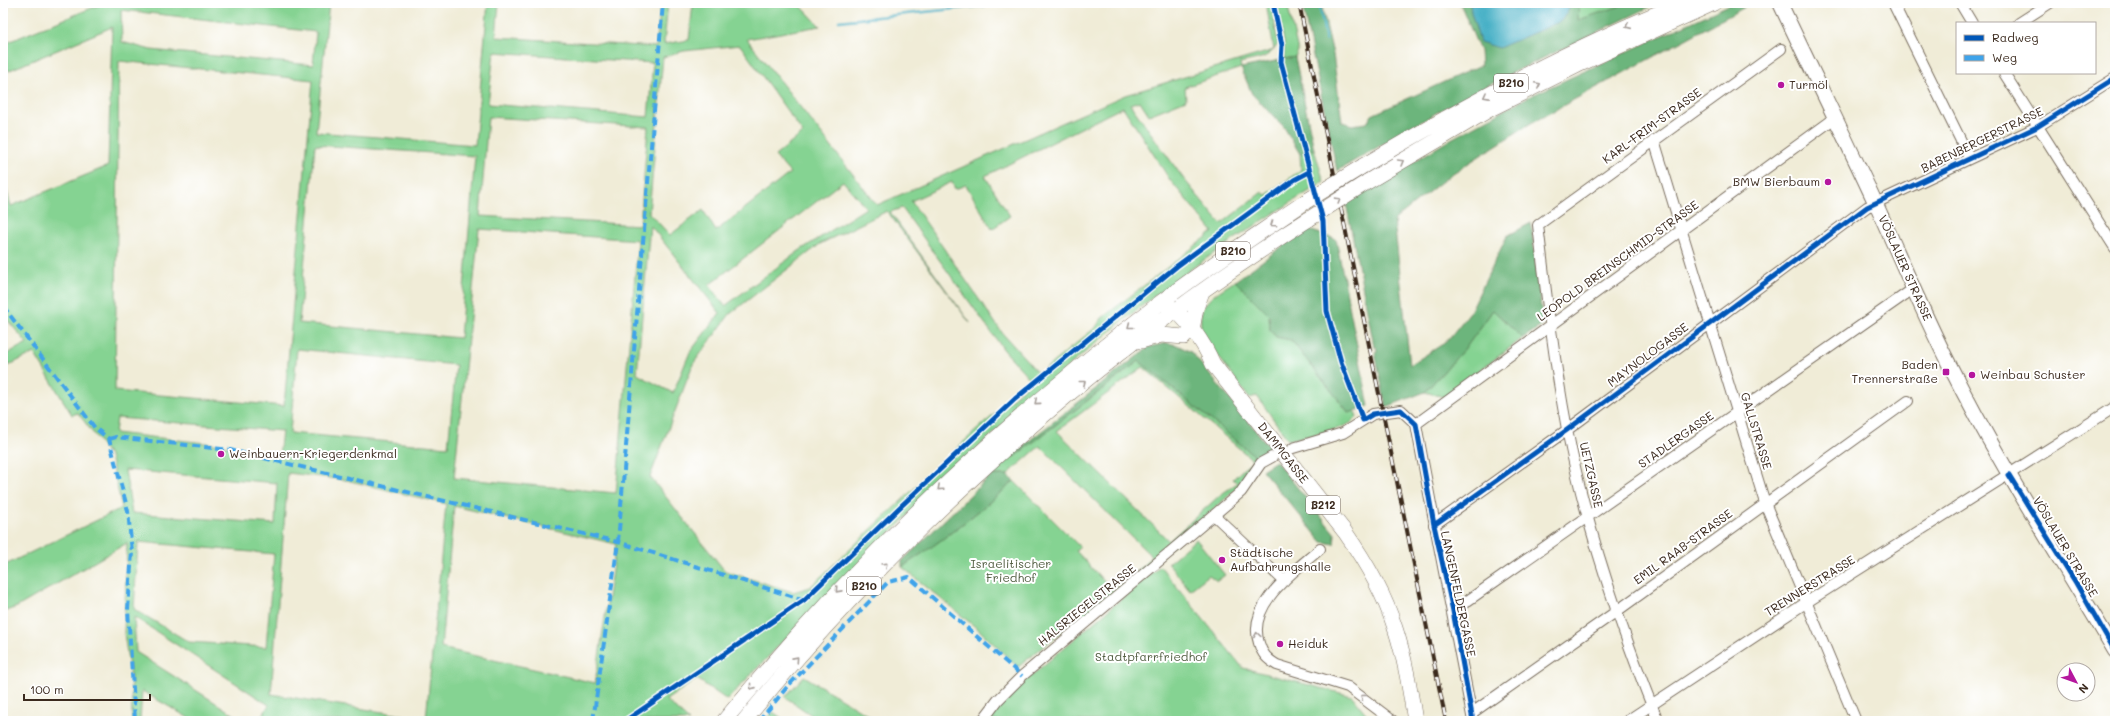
<svg xmlns="http://www.w3.org/2000/svg" width="2118" height="724" font-family="Mali,sans-serif">
  <style>
    .green { fill: #85d392; stroke: #607e58; fill-rule: evenodd }
    .forest { fill: #6cb57c; stroke: #54704d }
    .water { fill: #47b0c6; stroke: #416d72 }
    .lines { fill: none; stroke-linecap: round; stroke-linejoin: round }
    .stream { stroke: #47b0c6; stroke-width: 2.5 }
    .street-casing { stroke: #7a6e5f; stroke-width: 12 }
    .secondary-casing { stroke: #7a6e5f; stroke-width: 16 }
    .primary-casing { stroke: #7a6e5f; stroke-width: 16 }
    .street { stroke: #fff; stroke-width: 10 }
    .secondary { stroke: #fff; stroke-width: 14 }
    .primary { stroke: #fff; stroke-width: 15 }
    .rail-casing { stroke: #3b2a1e; stroke-width: 4 }
    .rail { stroke: #fff; stroke-width: 2.5; stroke-dasharray: 8; stroke-linecap: butt }
    .primary-bridge-casing { stroke: #7a6e5f; stroke-width: 16; stroke-linecap: butt }
    .primary-bridge { stroke: #fff; stroke-width: 15 }
    .quiet { stroke: #3fa3ea; stroke-width: 4; stroke-dasharray: 8 4; stroke-linecap: butt }
    .cycleway-casing { stroke: #fff; stroke-width: 8 }
    .cycleway { stroke: #0057b8; stroke-width: 5 }
    .oneway { stroke: #a79f9a }
    .poi-dot { fill: #b5179e; stroke: #fff; stroke-width: 1.5 }
    .labels { text-anchor: middle; stroke-width: 4; stroke-linejoin: round; paint-order: stroke }
    .shield { fill: #fff; stroke: #766a62; stroke-width: 1 }
    .shield-label { font-size: 11px; font-weight: bold; fill: #3b2a1e }
    .poi-label { font-size: 12px; fill: #3b2a1e; stroke: #fff; text-anchor: start }
    .street-label { font-size: 12px; fill: #3b2a1e; stroke: #fff }
    .park-label { font-size: 12px; fill: #515d41; stroke: #fff }
  </style>
  <rect width="100%" height="100%" fill="#fff"/>
  <filter id="ink" filterUnits="userSpaceOnUse"><feTurbulence type="fractalNoise" baseFrequency=".025" numOctaves="2"/><feDisplacementMap in="SourceGraphic" scale="8" xChannelSelector="R" yChannelSelector="G"/><feConvolveMatrix kernelMatrix="1 2 1 2 8 2 1 2 1" color-interpolation-filters="sRGB"/></filter>
  <filter id="wash" filterUnits="userSpaceOnUse"><feTurbulence type="fractalNoise" baseFrequency=".012" numOctaves="4" result="noise"/><feDisplacementMap in="SourceGraphic" scale="16" xChannelSelector="R" yChannelSelector="G"/><feGaussianBlur stdDeviation="0.9" result="paint"/><feColorMatrix in="noise" values="0 0 0 0 0 0 0 0 0 0 0 0 0 0 0 0 0 1.4 0 .05"/><feComposite in="paint" operator="in"/></filter>
  <g filter="url(#wash)">
    <rect width="100%" height="100%" fill="#f0ecd7"/>
    <path class="green" d="M104 3H248L316 10 317 3H329L316 132 475 145 488 3H499L496 37 656 47 661 3H668L664 44 689 40 693 3H798L820 26 747 39 877 205 1125 95 1274 50 1266 3H1271L1278 44C1267 60 1259 58 1240 63L1241 68 1185 87 1186 100 1149 115 1140 101 1130 104 1183 178 1221 224 1262 192 1266 195 1301 170 1300 154 1314 149 1324 182C1280 209 1236 237 1194 267 1100 334 1014 413 931 493 862 560 794 629 727 700L697 679 666 700 689 721H258L269 705 134 617 136 652 244 721H194L142 691 140 721H132L131 681 124 633 127 543 17 607 3 612V566L122 508 110 456 78 413 72 415 34 353 3 368V356L27 343 3 315V177L11 206 108 166 112 27 3 73V44ZM121 10 316 32 313 65 151 50 122 42ZM740 45 803 133 775 156 790 173 716 231 703 210 670 235 649 213 663 57 684 51ZM494 52 653 63 648 117 488 104ZM119 61 313 80 284 406 115 391ZM1123 107 1170 180 1213 232 1102 318 1096 327 1039 374 1003 334 911 201 952 182 955 189 966 185 992 229 1010 216 985 176ZM488 117 648 127 640 225 480 216ZM315 145 475 156 460 338 299 323ZM843 181 866 208 799 251 725 306 709 285ZM902 208 1004 350 1032 381 970 436 810 587 793 592 725 571 650 477 693 364 730 314 820 244 887 211 970 323 890 212ZM650 225 720 313 690 352 673 393 637 374ZM479 229 638 240 616 493 454 478ZM297 349 456 365 448 447 290 433ZM117 418 282 431 279 456 215 444 115 433ZM125 470 277 483 275 524 132 513ZM288 473 346 480 446 504 426 719 271 694ZM454 506 616 544 595 683 441 648ZM138 542 274 554 266 647 189 642 134 609Z
      M1277 3H1287L1298 51 1295 57 1284 59V42Z
      M1579 3H1628L1578 21Z
      M1235 281 1269 315 1270 330 1276 337 1291 340 1349 413 1355 411 1357 417C1350 430 1304 436 1288 440L1257 396 1249 398 1203 335C1194 304 1212 296 1235 281Z
      M1493 310 1523 338 1444 397 1425 392 1467 346Z
      M1139 361 1256 457 1260 458 1235 490 1156 561 1075 626 1071 624 1018 667 979 630 902 567C942 541 978 513 1014 481L1080 547 1076 551 1112 590 1124 583 1152 557 1040 446 1007 475H991L1011 455 1014 457ZM1143 367 1253 460 1233 479 1237 483 1219 496 1169 541 1057 431Z
      M1196 539 1225 575 1217 581 1209 575 1190 590 1168 563Z
      M1160 566 1243 668 1352 696 1372 721H986L1004 699Z
      M804 676 878 721H820L785 697Z
      M773 712 786 721H770L766 719Z"/>
    <path class="forest" d="M1302 3H1321L1333 54 1342 122 1352 125 1367 123 1372 115 1481 65 1480 51 1460 3H1470L1471 12 1561 21 1573 3H1579L1578 20 1629 3H1658L1512 73 1436 113 1337 171Z
      M1733 3H1744L1745 7 1531 123 1450 175 1394 220 1410 365 1446 342 1470 312 1507 236 1531 223 1543 325 1523 338 1493 310 1467 346 1425 392 1386 407 1375 352 1377 351 1376 346H1374L1346 203 1451 139 1524 99Z
      M1295 57 1314 149 1300 154 1284 127 1252 94 1241 68Z
      M1306 229 1336 239 1369 406 1349 413 1291 340 1276 337 1270 330 1269 315 1235 281Z
      M1167 343 1177 345 1191 352 1272 450 1260 458 1256 457 1139 361 1013 457 1011 455 1149 347Z
      M1276 461 1335 534 1334 544 1322 542 1262 470Z
      M991 475H1007L1014 481C978 513 942 541 902 567V561Z"/>
    <path class="water" d="M1470 3H1573L1561 21 1499 48 1480 42 1471 12Z"/>
    <g class="lines">
      <path class="stream" d="M1319 3 1326 40
        M839 21 1011 3"/>
    </g>
  </g>
  <g filter="url(#ink)">
    <g class="lines">
      <g class="street-casing">
        <path id="street" d="M1893 3 1969 157
          M1960 3 1972 23
          M2019 23 2050 3
          M2004 73 2115 248
          M1654 140 1765 503 1856 721
          M1416 424 1835 118
          M1416 424C1434 523 1454 622 1473 721
          M1293 448 1343 433 1373 414 1401 410 1416 424
          M1214 515 1284 581
          M1434 525 1567 430 1867 207 2037 127 2115 78
          M1320 549C1295 571 1246 604 1259 643 1262 654 1267 659 1277 665L1348 687 1393 721
          M1453 611 1913 289
          M1472 713 1617 611 1908 401
          M982 721 998 700 1022 676 1214 515 1241 492 1261 463 1272 457
          M1627 721 1807 602 2115 407
          M1658 721C1620 627 1586 529 1567 429 1554 361 1546 293 1538 225L1781 49"/>
      </g>
      <g class="secondary-casing">
        <path id="secondary" d="M1780 3C1811 69 1844 135 1875 202 1900 257 1923 314 1951 368 2000 466 2060 557 2115 651"/>
      </g>
      <g class="primary-casing">
        <path id="primary" d="M1363 166C1466 105 1572 47 1683 3
          M1367 182 1490 109 1578 65 1714 3
          M1167 305C1186 315 1205 345 1213 364L1345 532C1366 562 1384 593 1395 628 1405 658 1410 690 1415 721
          M1192 330 1196 308 1202 292
          M1141 341 1161 335 1184 337
          M724 721C852 565 999 426 1160 303 1207 267 1257 235 1305 202
          M744 721C904 526 1096 354 1309 219"/>
      </g>
      <use href="#street" class="street"/>
      <use href="#secondary" class="secondary"/>
      <use href="#primary" class="primary"/>
      <g class="rail-casing">
        <path id="rail" d="M1299 3 1446 721"/>
      </g>
      <use href="#rail" class="rail"/>
      <g class="primary-bridge-casing">
        <path id="primary-bridge" d="M1305 202 1363 166
          M1309 219 1367 182"/>
      </g>
      <use href="#primary-bridge" class="primary-bridge"/>
      <path class="quiet" d="M3 306 95 428 109 439 128 511 132 552 128 610 135 721
        M109 439 116 437 230 450 618 542 804 600
        M593 721 618 542 663 3
        M759 721 788 686 888 582 909 577 1022 676"/>
      <g class="cycleway-casing">
        <path id="cycleway" d="M1273 3 1282 45 1281 62 1323 221 1327 311 1341 362 1363 420 1373 414 1401 410 1416 424 1434 525 1453 611 1473 721
          M2009 475 2076 583 2115 651
          M1434 525 1567 430 1867 207 2037 127 2115 78
          M625 721 804 600 899 508 1015 399 1177 266 1294 180 1309 172"/>
      </g>
      <use href="#cycleway" class="cycleway"/>
    </g>
    <defs><path id="oneway-chevron" d="M-2-3.5L2.5 0L-2 3.5" fill="none" stroke-width="1.6" stroke-linecap="round" stroke-linejoin="round"/></defs>
    <g class="oneway">
      <use href="#oneway-chevron" transform="translate(1628 26) rotate(156)"/>
      <use href="#oneway-chevron" transform="translate(1538 85) rotate(-27)"/>
      <use href="#oneway-chevron" transform="translate(1486 96) rotate(152)"/>
      <use href="#oneway-chevron" transform="translate(1401 162) rotate(-30)"/>
      <use href="#oneway-chevron" transform="translate(1338 200) rotate(-32)"/>
      <use href="#oneway-chevron" transform="translate(1273 224) rotate(145)"/>
      <use href="#oneway-chevron" transform="translate(1130 326) rotate(142)"/>
      <use href="#oneway-chevron" transform="translate(1083 383) rotate(-38)"/>
      <use href="#oneway-chevron" transform="translate(1037 402) rotate(140)"/>
      <use href="#oneway-chevron" transform="translate(940 488) rotate(138)"/>
      <use href="#oneway-chevron" transform="translate(885 565) rotate(-45)"/>
      <use href="#oneway-chevron" transform="translate(838 590) rotate(132)"/>
      <use href="#oneway-chevron" transform="translate(1257 635) rotate(-99)"/>
      <use href="#oneway-chevron" transform="translate(796 659) rotate(-48)"/>
      <use href="#oneway-chevron" transform="translate(752 687) rotate(129)"/>
      <use href="#oneway-chevron" transform="translate(1363 697) rotate(-143)"/>
    </g>
  </g>
  <g class="poi-dot">
    <circle cx="1781" cy="85" r="4"/>
    <circle cx="1828" cy="182" r="4"/>
    <rect x="1942" y="368" width="8" height="8" rx="2"/>
    <circle cx="1972" cy="375" r="4"/>
    <circle cx="221" cy="454" r="4"/>
    <circle cx="1222" cy="560" r="4"/>
    <circle cx="1280" cy="644" r="4"/>
  </g>
  <g class="labels">
    <g class="shield">
      <rect x="1494" y="74" width="34" height="18" rx="3"/>
      <rect x="1216" y="242" width="34" height="18" rx="3"/>
      <rect x="1306" y="496" width="34" height="18" rx="3"/>
      <rect x="847" y="577" width="34" height="18" rx="3"/>
    </g>
    <g class="shield-label">
      <text x="1511" y="87">B210</text>
      <text x="1233" y="255">B210</text>
      <text x="1323" y="509">B212</text>
      <text x="864" y="590">B210</text>
    </g>
    <g class="poi-label">
      <text x="1789" y="89">Turmöl</text>
      <text x="1820" y="186" text-anchor="end">BMW Bierbaum</text>
      <text x="1938" y="369" text-anchor="end">Baden<tspan x="1938" dy="14">Trennerstraße</tspan></text>
      <text x="1980" y="379">Weinbau Schuster</text>
      <text x="229" y="458">Weinbauern-Kriegerdenkmal</text>
      <text x="1230" y="557">Städtische<tspan x="1230" dy="14">Aufbahrungshalle</tspan></text>
      <text x="1288" y="648">Heiduk</text>
    </g>
    <g class="street-label">
      <text transform="translate(1652 126) rotate(-36)" y="4">KARL-FRIM-STRASSE</text>
      <text transform="translate(1982 140) rotate(-26)" y="4">BABENBERGERSTRASSE</text>
      <text transform="translate(1618 261) rotate(-36)" y="4">LEOPOLD BREINSCHMID-STRASSE</text>
      <text transform="translate(1905 268) rotate(66)" y="4">VÖSLAUER STRASSE</text>
      <text transform="translate(1648 355) rotate(-37)" y="4">MAYNOLOGASSE</text>
      <text transform="translate(1756 431) rotate(73)" y="4">GALLSTRASSE</text>
      <text transform="translate(1676 440) rotate(-35)" y="4">STADLERGASSE</text>
      <text transform="translate(1283 453) rotate(52)" y="4">DAMMGASSE</text>
      <text transform="translate(1591 475) rotate(77)" y="4">UETZGASSE</text>
      <text transform="translate(1683 547) rotate(-36)" y="4">EMIL RAAB-STRASSE</text>
      <text transform="translate(2065 547) rotate(59)" y="4">VÖSLAUER STRASSE</text>
      <text transform="translate(1810 586) rotate(-32)" y="4">TRENNERSTRASSE</text>
      <text transform="translate(1458 594) rotate(78)" y="4">LANGENFELDERGASSE</text>
      <text transform="translate(1087 605) rotate(-39)" y="4">HALSRIEGELSTRASSE</text>
    </g>
    <g class="park-label">
      <text x="1011" y="568">Israelitischer<tspan x="1011" dy="14">Friedhof</tspan></text>
      <text x="1151" y="661">Stadtpfarrfriedhof</text>
    </g>
  </g>
  <rect width="2118" height="724" fill="none" stroke="#fff" stroke-width="16"/>
  <rect x="1956" y="22" width="140" height="52" fill="#ffffff" stroke="#b1aaa5"/>
  <rect x="1964" y="35" width="20" height="6" fill="#0057b8" stroke="#b1aaa5"/>
  <text x="1992" y="42" font-size="12" fill="#3b2a1e">Radweg</text>
  <rect x="1964" y="55" width="20" height="6" fill="#3fa3ea" stroke="#b1aaa5"/>
  <text x="1992" y="62" font-size="12" fill="#3b2a1e">Weg</text>
  <g transform="translate(2076 682) rotate(131)"><circle r="19" fill="#ffffff" stroke="#b1aaa5"/>
  <path d="M0-3L7 15L0 10L-7 15Z" fill="#b5179e"/>
  <text y="-6" font-size="11" font-weight="bold" text-anchor="middle" fill="#3b2a1e">N</text>
  </g>
  <path d="M24 694v6h126v-6" fill="none" stroke="#3b2a1e" stroke-width="2"/>
  <text x="30" y="694" font-size="12" fill="#3b2a1e" stroke="#ffffff" stroke-width="3" paint-order="stroke">100 m</text>
</svg>
